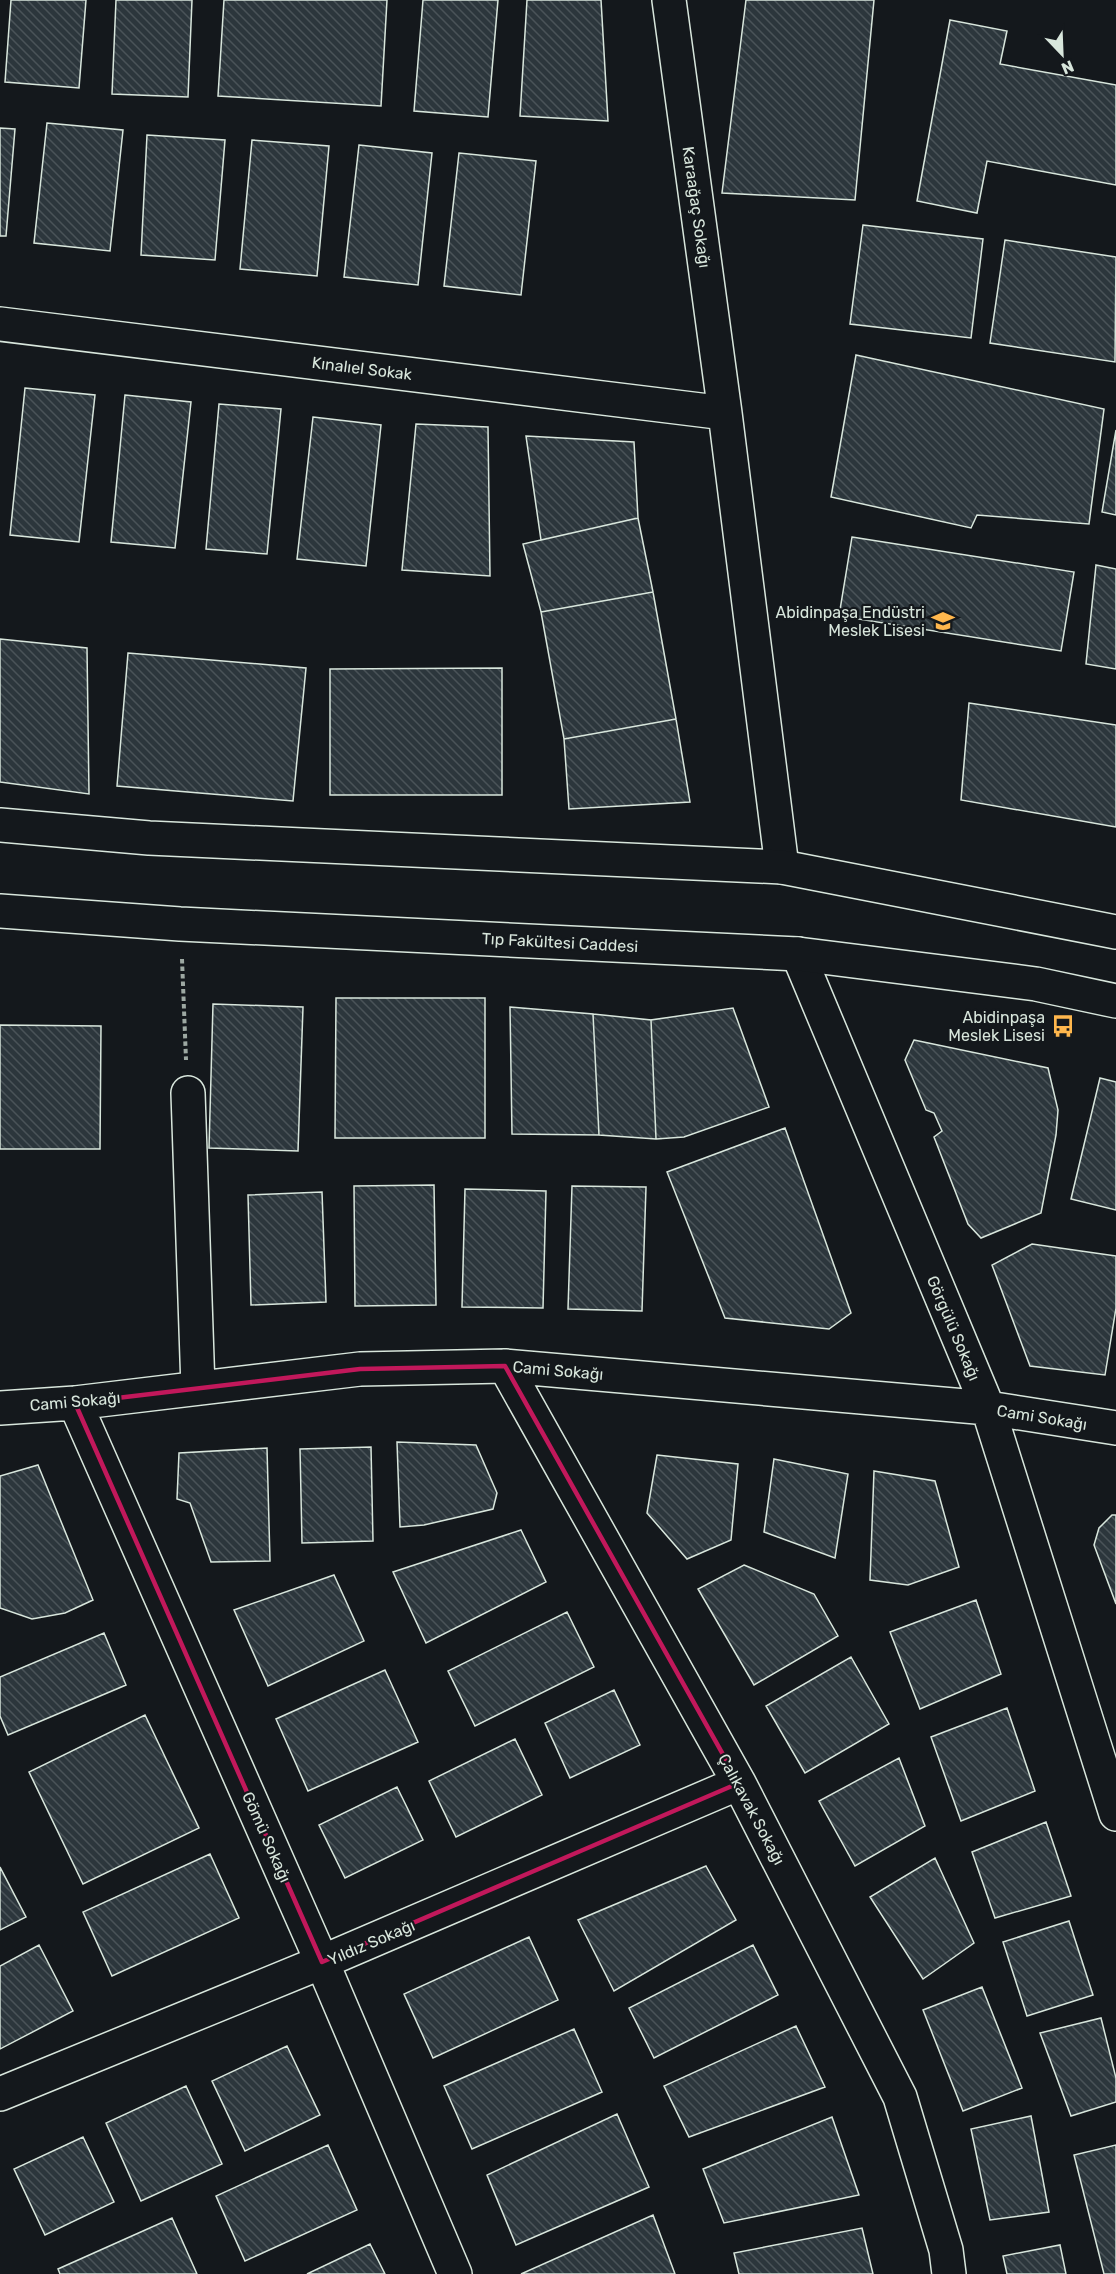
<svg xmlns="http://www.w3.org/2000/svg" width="1116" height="2274" font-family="Rubik,sans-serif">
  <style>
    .building { fill: url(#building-back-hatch); stroke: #d8e6dc; stroke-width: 1.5 }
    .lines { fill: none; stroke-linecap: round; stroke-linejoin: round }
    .minor-casing { stroke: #d8e6dc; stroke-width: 36 }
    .secondary-casing { stroke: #d8e6dc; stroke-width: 36 }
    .path { stroke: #9da8a2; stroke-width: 4; stroke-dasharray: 4.5 3; stroke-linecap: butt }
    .minor { stroke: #14181c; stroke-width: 33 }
    .secondary { stroke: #14181c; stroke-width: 33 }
    .marked { fill: none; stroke: #c2185b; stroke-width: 4.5; stroke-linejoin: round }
    .labels { text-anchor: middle; stroke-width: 4.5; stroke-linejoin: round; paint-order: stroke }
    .street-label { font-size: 16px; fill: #d8e6dc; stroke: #14181c }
    .poi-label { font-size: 16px; fill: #d8e6dc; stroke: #14181c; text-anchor: end }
  </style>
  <defs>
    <pattern id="building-back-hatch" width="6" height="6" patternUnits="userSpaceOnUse" patternTransform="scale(1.5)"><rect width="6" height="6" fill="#2c363c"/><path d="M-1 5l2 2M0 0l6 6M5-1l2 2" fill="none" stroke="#4a5358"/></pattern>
  </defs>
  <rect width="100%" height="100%" fill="#14181c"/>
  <path class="building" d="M11 0H86L79 88 5 82Z
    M116 0H192L188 97 112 94Z
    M224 0H387L381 106 218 96Z
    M423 0H498L488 117 414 111Z
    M527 0H601L608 121 520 116Z
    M746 0H874L855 200 722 193Z
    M950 20 1007 31 1000 64 1116 85V185L987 161 977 213 917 201Z
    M47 123 123 130 110 251 34 243Z
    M0 128 15 129 6 236H0Z
    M147 135 225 140 215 260 141 255Z
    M252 140 329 146 317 276 240 269Z
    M359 145 432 153 418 285 344 277Z
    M459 153 536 161 521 295 444 286Z
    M863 225 983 239 971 338 850 324Z
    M1005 240 1116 257 1115 362 990 343Z
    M856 355 1104 409 1089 524 977 515 971 528 831 497Z
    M25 388 95 395 79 542 10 535Z
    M125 395 191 402 175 548 111 542Z
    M219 404 281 409 267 554 206 549Z
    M313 417 381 425 366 566 297 559Z
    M416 424 488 427 490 576 402 570Z
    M1116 430V515L1102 512Z
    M526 436 634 442 638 518 541 540Z
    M638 518 653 592 541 612 523 544Z
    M852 537 1074 572 1061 651 839 616Z
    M1096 565 1116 569V669L1086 664Z
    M653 592 676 719 564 739 541 612Z
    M0 639 87 648 89 794 0 782Z
    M128 653 306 668 293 801 117 786Z
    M502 668V795H330V669Z
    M969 703 1116 725V827L961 800Z
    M676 719 690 802 569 809 564 739Z
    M336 998H485V1138H335Z
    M213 1004 303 1007 298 1151 209 1148Z
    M510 1007 593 1014 599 1135 512 1134Z
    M733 1008 769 1107 684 1137 656 1139 651 1020Z
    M593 1014 651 1020 656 1139 599 1135Z
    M0 1025 101 1026 100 1149H0Z
    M914 1040 1048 1068 1058 1110 1056 1135 1041 1213 981 1238 968 1224 934 1137 942 1131 934 1113 926 1110 905 1060Z
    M1100 1078 1116 1082V1210L1071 1199Z
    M785 1128 851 1313 829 1329 725 1318 667 1172Z
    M434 1185 436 1305 355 1306 354 1186Z
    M572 1186 646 1187 642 1311 568 1309Z
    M465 1189 546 1191 543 1308 462 1307Z
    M322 1192 326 1302 251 1305 248 1195Z
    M1032 1244 1116 1256V1308L1105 1375 1030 1366 992 1265Z
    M397 1442 476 1445 497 1493 493 1509 424 1525 400 1527Z
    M371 1447 373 1541 302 1543 300 1449Z
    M267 1448 270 1561 211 1562 190 1503 177 1499 179 1453Z
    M657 1455 738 1464 731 1540 687 1559 647 1513Z
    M774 1459 848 1474 835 1558 764 1532Z
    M38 1465 93 1600 65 1613 32 1619 0 1608V1476Z
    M874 1471 935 1481 959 1567 908 1585 870 1580Z
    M1112 1515H1116V1604L1094 1545 1099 1528Z
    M521 1530 546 1582 426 1643 393 1572Z
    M744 1565 814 1594 838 1636 754 1685 698 1589Z
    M334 1575 364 1641 268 1686 234 1610Z
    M976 1600 1001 1674 920 1709 890 1632Z
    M567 1612 594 1667 475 1726 448 1671Z
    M104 1633 126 1685 8 1735 0 1716V1677Z
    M851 1657 889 1724 805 1773 766 1706Z
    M385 1670 418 1742 308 1791 276 1719Z
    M614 1690 640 1745 570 1778 545 1723Z
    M1007 1708 1035 1791 961 1821 931 1737Z
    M145 1715 199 1828 83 1884 29 1772Z
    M515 1739 542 1795 456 1837 429 1781Z
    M899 1758 925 1826 855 1866 819 1801Z
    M397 1787 423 1840 345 1878 319 1825Z
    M1046 1822 1071 1896 995 1918 972 1852Z
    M210 1854 239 1918 112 1976 83 1912Z
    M935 1858 974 1943 923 1979 870 1897Z
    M706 1866 736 1920 614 1991 578 1920Z
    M0 1867 26 1917 0 1930Z
    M1069 1921 1093 1995 1027 2016 1003 1942Z
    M529 1937 558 2000 433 2058 404 1994Z
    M39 1945 73 2011 0 2049V1966Z
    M753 1945 778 1995 654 2058 629 2008Z
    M982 1987 1022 2088 963 2111 923 2010Z
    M1101 2018 1116 2078V2102L1071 2116 1040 2033Z
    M796 2026 825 2087 689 2137 664 2086Z
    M574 2029 602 2092 472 2149 444 2086Z
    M287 2046 320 2115 245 2151 212 2081Z
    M186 2086 222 2164 141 2201 106 2123Z
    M617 2114 649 2187 516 2245 487 2175Z
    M1031 2116 1049 2212 990 2220 971 2129Z
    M832 2117 859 2195 724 2223 703 2169Z
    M83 2137 114 2202 45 2235 14 2169Z
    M328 2145 357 2210 245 2261 216 2196Z
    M1116 2145V2274H1104L1074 2155Z
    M653 2215 675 2274H521Z
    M172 2218 197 2274H60L58 2269Z
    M862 2228 873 2274H739L734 2253Z
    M370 2244 385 2274H307Z
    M1060 2245 1066 2274H1007L1003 2256Z"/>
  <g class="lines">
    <g class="minor-casing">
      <path id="minor" d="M669 0 725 413 782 867
        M0 324 725 413
        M798 954 988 1408 1116 1814
        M188 1093 198 1388
        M505 1366 739 1783 900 2097 946 2250 949 2274
        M75 1403 322 1962 455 2274
        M0 1408 75 1403 360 1369 505 1366 988 1408 1116 1428
        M0 2094 322 1962 739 1783"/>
    </g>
    <g class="secondary-casing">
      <path id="secondary" d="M0 825 149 838 782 867 1116 932
        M0 911 180 924 798 954 1036 984 1116 1001"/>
    </g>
    <path class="path" d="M182 959 186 1060"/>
    <use href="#minor" class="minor"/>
    <use href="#secondary" class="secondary"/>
  </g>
  <path class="marked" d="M505 1366 739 1783 322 1962 75 1403 360 1369Z"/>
  <defs>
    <g id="school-bare" transform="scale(1.8)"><path d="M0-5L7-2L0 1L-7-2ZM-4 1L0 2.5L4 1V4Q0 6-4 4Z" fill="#ffb74d" stroke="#14181c" stroke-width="2.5" paint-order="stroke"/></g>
    <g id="bus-bare" transform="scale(1.8)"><path d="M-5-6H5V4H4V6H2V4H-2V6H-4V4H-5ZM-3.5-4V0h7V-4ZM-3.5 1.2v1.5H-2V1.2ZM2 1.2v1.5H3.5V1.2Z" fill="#ffb74d" stroke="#14181c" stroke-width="2.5" paint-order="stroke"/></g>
  </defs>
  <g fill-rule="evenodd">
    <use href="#school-bare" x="943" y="621"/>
    <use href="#bus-bare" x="1063" y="1026"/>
  </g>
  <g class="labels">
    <g class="street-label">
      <text transform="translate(697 207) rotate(82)" y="6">Karaağaç Sokağı</text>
      <text transform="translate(362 368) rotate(7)" y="6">Kınalıel Sokak</text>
      <text transform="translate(560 942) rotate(3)" y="6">Tıp Fakültesi Caddesi</text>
      <text transform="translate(954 1328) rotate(67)" y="6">Görgülü Sokağı</text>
      <text transform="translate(558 1370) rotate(5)" y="6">Cami Sokağı</text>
      <text transform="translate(75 1401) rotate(-5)" y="6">Cami Sokağı</text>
      <text transform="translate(1042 1417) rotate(9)" y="6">Cami Sokağı</text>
      <text transform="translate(752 1809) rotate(62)" y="6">Çalıkavak Sokağı</text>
      <text transform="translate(267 1837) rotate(66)" y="6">Gömü Sokağı</text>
      <text transform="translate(371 1942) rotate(-23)" y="6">Yıldız Sokağı</text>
    </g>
    <g class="poi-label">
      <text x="925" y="618">Abidinpaşa Endüstri<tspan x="925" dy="18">Meslek Lisesi</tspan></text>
      <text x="1045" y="1023">Abidinpaşa<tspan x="1045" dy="18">Meslek Lisesi</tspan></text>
    </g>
  </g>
  <g transform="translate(1062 54) rotate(157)" stroke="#14181c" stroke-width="4.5" paint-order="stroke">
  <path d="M0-4.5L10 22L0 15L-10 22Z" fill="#d8e6dc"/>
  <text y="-9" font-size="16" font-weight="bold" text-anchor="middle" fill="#d8e6dc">N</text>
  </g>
</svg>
